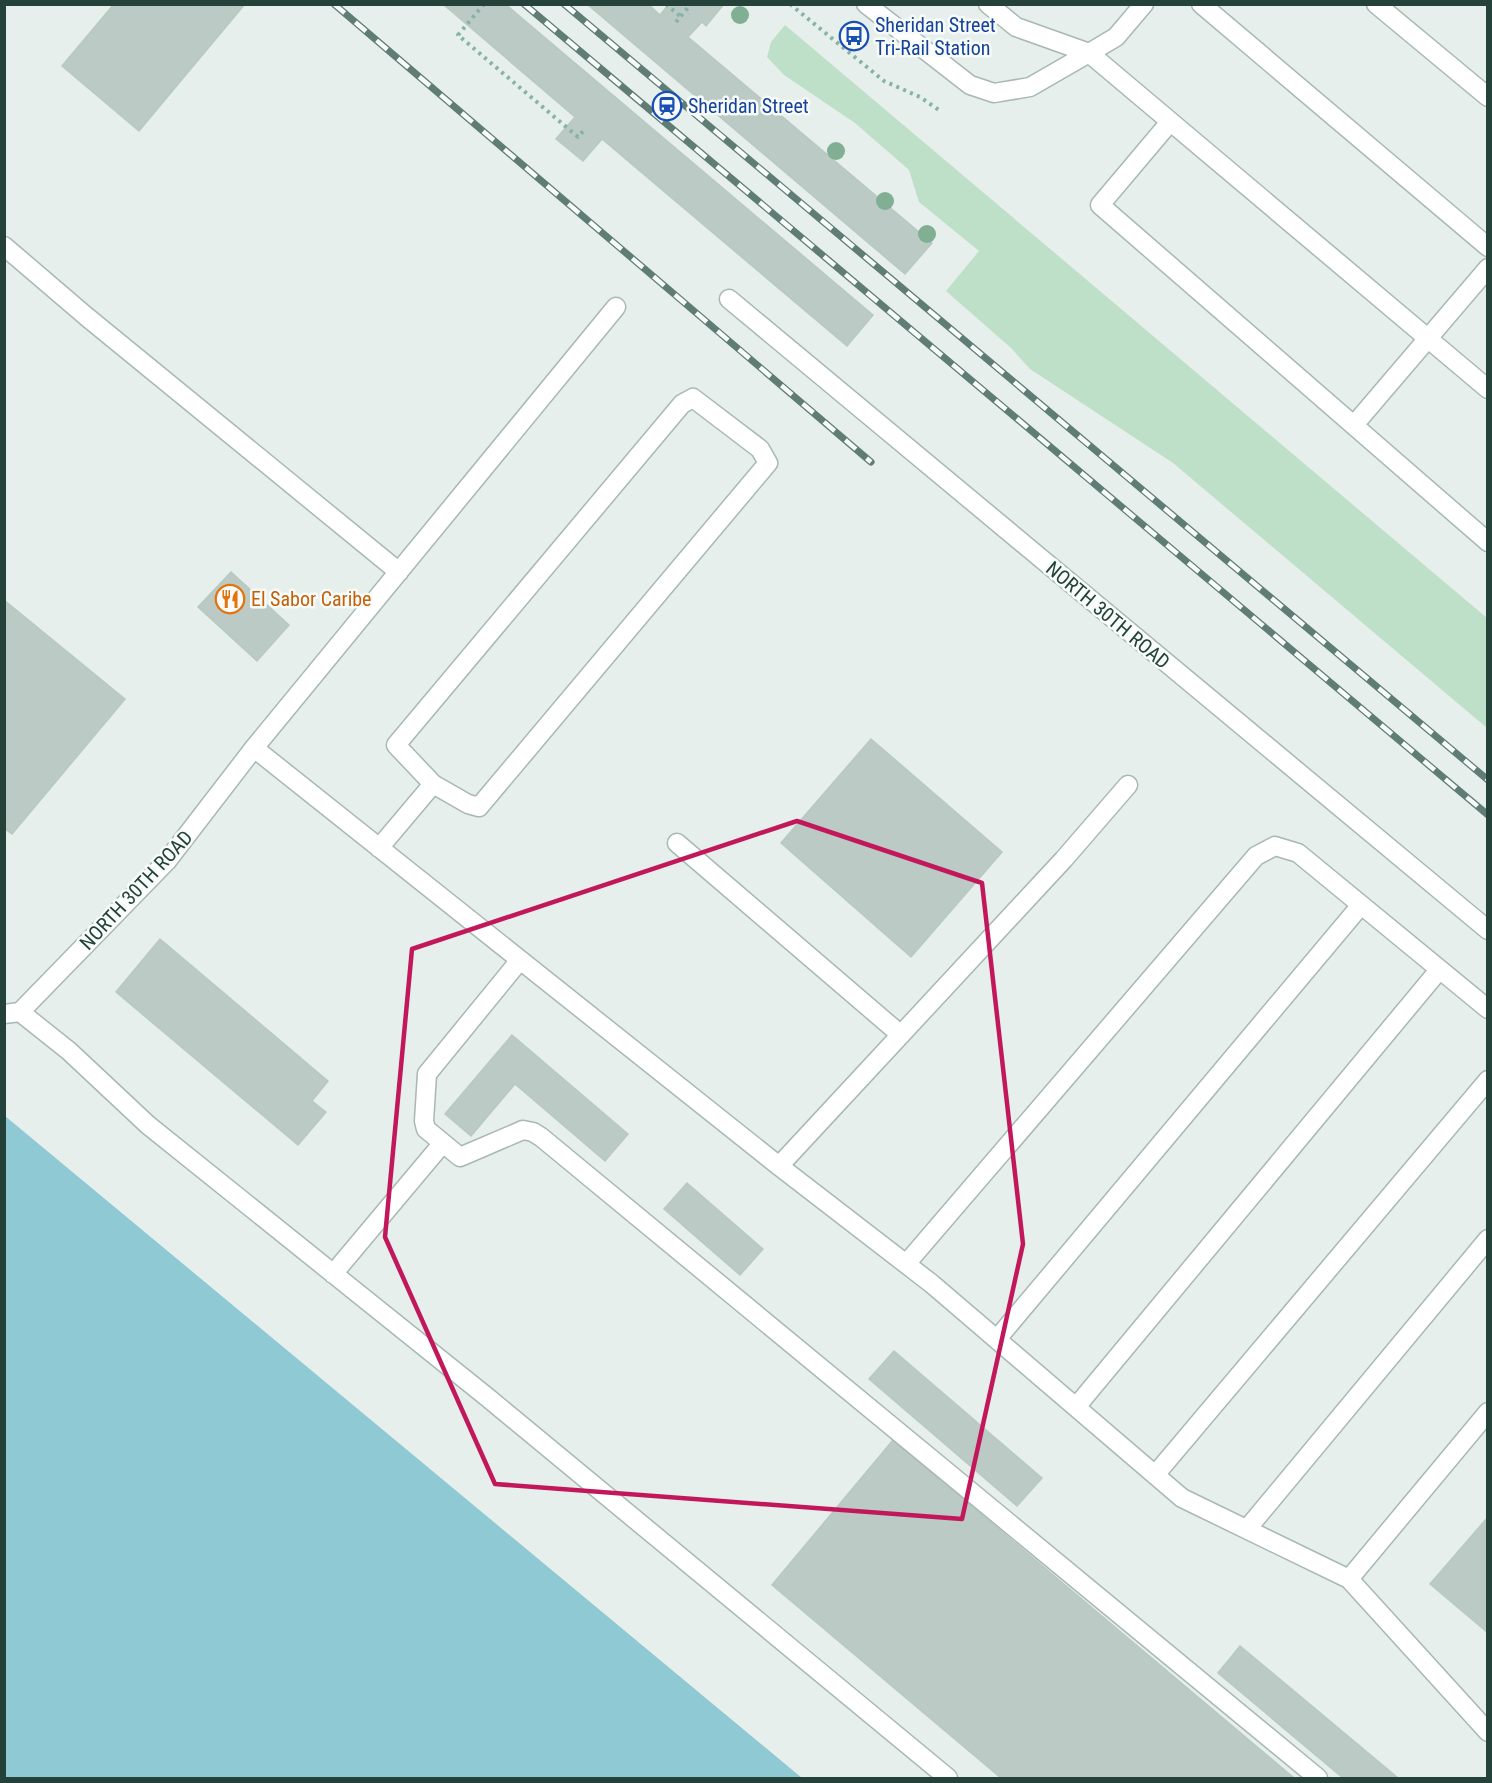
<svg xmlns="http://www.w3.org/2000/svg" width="1492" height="1783" font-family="'Roboto Condensed',sans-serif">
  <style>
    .green { fill: #bfe0c8 }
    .water { fill: #8ec9d4 }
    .building { fill: #bbcac4; stroke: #b8c9c2; stroke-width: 1.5 }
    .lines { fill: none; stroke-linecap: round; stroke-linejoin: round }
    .minor-casing { stroke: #a8b8b2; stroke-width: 21 }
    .path { stroke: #86b3a5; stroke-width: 4; stroke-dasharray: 3 4.5; stroke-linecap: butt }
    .minor { stroke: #fff; stroke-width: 18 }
    .rail-casing { stroke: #5f7d75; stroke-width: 7 }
    .rail { stroke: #f7fbf9; stroke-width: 4.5; stroke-dasharray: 14; stroke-linecap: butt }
    .tree { fill: #80af93 }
    .marked { fill: none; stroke: #c2185b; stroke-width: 4.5; stroke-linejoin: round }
    .labels { text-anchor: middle; stroke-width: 5; stroke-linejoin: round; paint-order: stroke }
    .transit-label { font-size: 20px; fill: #164399; stroke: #f7fbf9; text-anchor: start }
    .food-label { font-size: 20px; fill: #c56008; stroke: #f7fbf9; text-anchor: start }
    .street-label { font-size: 20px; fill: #24423a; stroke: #f7fbf9 }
  </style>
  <rect width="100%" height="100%" fill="#e6efeb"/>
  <path class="green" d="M785 25 1487 618V728L1173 463 1030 369 1011 348 946 291 979 251 919 202 909 170 855 123 784 75 767 57 771 42Z"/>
  <path class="water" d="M5 1116 802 1778H5Z"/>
  <path class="building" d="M114 4H245L139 131 62 66Z
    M443 4H505L873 315 847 346 602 139 583 161 556 139 575 117Z
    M587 4H648L660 15 669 4H724L706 26 702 22 688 37 932 243 905 274Z
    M231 572 289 625 257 661 198 607Z
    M4 600 125 699 12 834 4 828Z
    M871 739 1002 852 911 957 781 843Z
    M160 939 328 1081 312 1101 326 1112 298 1145 116 992Z
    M512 1035 628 1134 605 1161 515 1084 471 1136 445 1114Z
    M687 1183 763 1249 740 1275 664 1209Z
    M894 1351 1042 1478 1017 1506 869 1379Z
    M893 1440 1294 1778H1001L772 1585Z
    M1488 1517V1633L1430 1584Z
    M1240 1646 1398 1778H1343L1218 1673Z"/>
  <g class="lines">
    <g class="minor-casing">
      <path id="minor" d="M866 4 970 85 994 93 1030 87 1089 53 1116 37 1144 4
        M988 4 1016 27 1089 53 1488 389
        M1201 4 1488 247
        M1376 4 1488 97
        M1170 122 1100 205 1488 542
        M4 246 87 317 399 572
        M729 299 1488 930
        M1354 425 1488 268
        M254 748 779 1166 932 1284 1182 1498 1349 1579 1488 1412
        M677 843 901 1035
        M379 848 433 784 396 745 682 404 693 398 760 449 768 463 479 807 468 804 433 784
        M520 960 427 1074 424 1121 426 1129 460 1157 523 1130 533 1132 541 1137 1318 1778
        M20 1012 69 1051 148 1125 487 1397 948 1778
        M4 1014 20 1012 167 861 254 748 616 307
        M779 1166 1064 859 1128 785
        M906 1264 1256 856 1275 846 1298 853 1488 1009
        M333 1274 442 1144
        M997 1339 1361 905
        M1076 1407 1439 970
        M1155 1475 1488 1080
        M1247 1529 1488 1239
        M1349 1579 1488 1732"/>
    </g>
    <path class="path" d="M484 4 458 35 578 137 585 129
      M666 4 681 17
      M790 4 884 81 920 97 939 110
      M676 22 691 4"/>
    <use href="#minor" class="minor"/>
    <g class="rail-casing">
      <path id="rail" d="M334 4 871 462
        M524 4 1488 815
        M564 4 1488 780"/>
    </g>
    <use href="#rail" class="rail"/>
  </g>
  <g class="tree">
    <circle cx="740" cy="15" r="9"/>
    <circle cx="836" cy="151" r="9"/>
    <circle cx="885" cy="201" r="9"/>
    <circle cx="927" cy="234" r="9"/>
  </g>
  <path class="marked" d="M797 821 982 883 1023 1244 962 1519 495 1484 385 1237 412 949Z"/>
  <defs>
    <g id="bus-ring" transform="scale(1.5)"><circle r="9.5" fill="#f7fbf9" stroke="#1a4fb4" stroke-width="1.5"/><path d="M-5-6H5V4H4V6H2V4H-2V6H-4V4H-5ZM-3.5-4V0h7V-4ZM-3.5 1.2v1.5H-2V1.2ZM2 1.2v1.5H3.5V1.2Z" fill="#1a4fb4"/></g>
    <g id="station-ring" transform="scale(1.5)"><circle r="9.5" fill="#f7fbf9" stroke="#1a4fb4" stroke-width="1.5"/><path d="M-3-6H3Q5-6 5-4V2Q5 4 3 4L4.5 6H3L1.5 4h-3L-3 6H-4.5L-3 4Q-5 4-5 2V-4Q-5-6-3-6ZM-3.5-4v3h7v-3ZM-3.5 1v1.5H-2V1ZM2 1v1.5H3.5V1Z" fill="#1a4fb4"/></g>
    <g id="restaurant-ring" transform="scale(1.5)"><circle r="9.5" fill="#f7fbf9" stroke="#e8710a" stroke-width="1.5"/><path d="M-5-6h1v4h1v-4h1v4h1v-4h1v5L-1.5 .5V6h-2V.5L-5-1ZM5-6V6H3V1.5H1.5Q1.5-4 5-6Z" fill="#e8710a"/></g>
  </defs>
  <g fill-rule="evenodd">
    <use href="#bus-ring" x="854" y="36"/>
    <use href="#station-ring" x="667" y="106"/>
    <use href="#restaurant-ring" x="230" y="599"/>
  </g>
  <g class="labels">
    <g class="transit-label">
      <text x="875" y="32">Sheridan Street<tspan x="875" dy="23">Tri-Rail Station</tspan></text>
      <text x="688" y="113">Sheridan Street</text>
    </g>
    <g class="food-label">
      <text x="251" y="606">El Sabor Caribe</text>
    </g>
    <g class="street-label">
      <text transform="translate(1108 615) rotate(40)" y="7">NORTH 30TH ROAD</text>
      <text transform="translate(136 890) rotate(-47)" y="7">NORTH 30TH ROAD</text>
    </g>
  </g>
  <rect width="1492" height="1783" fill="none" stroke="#24423a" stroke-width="12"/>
</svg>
